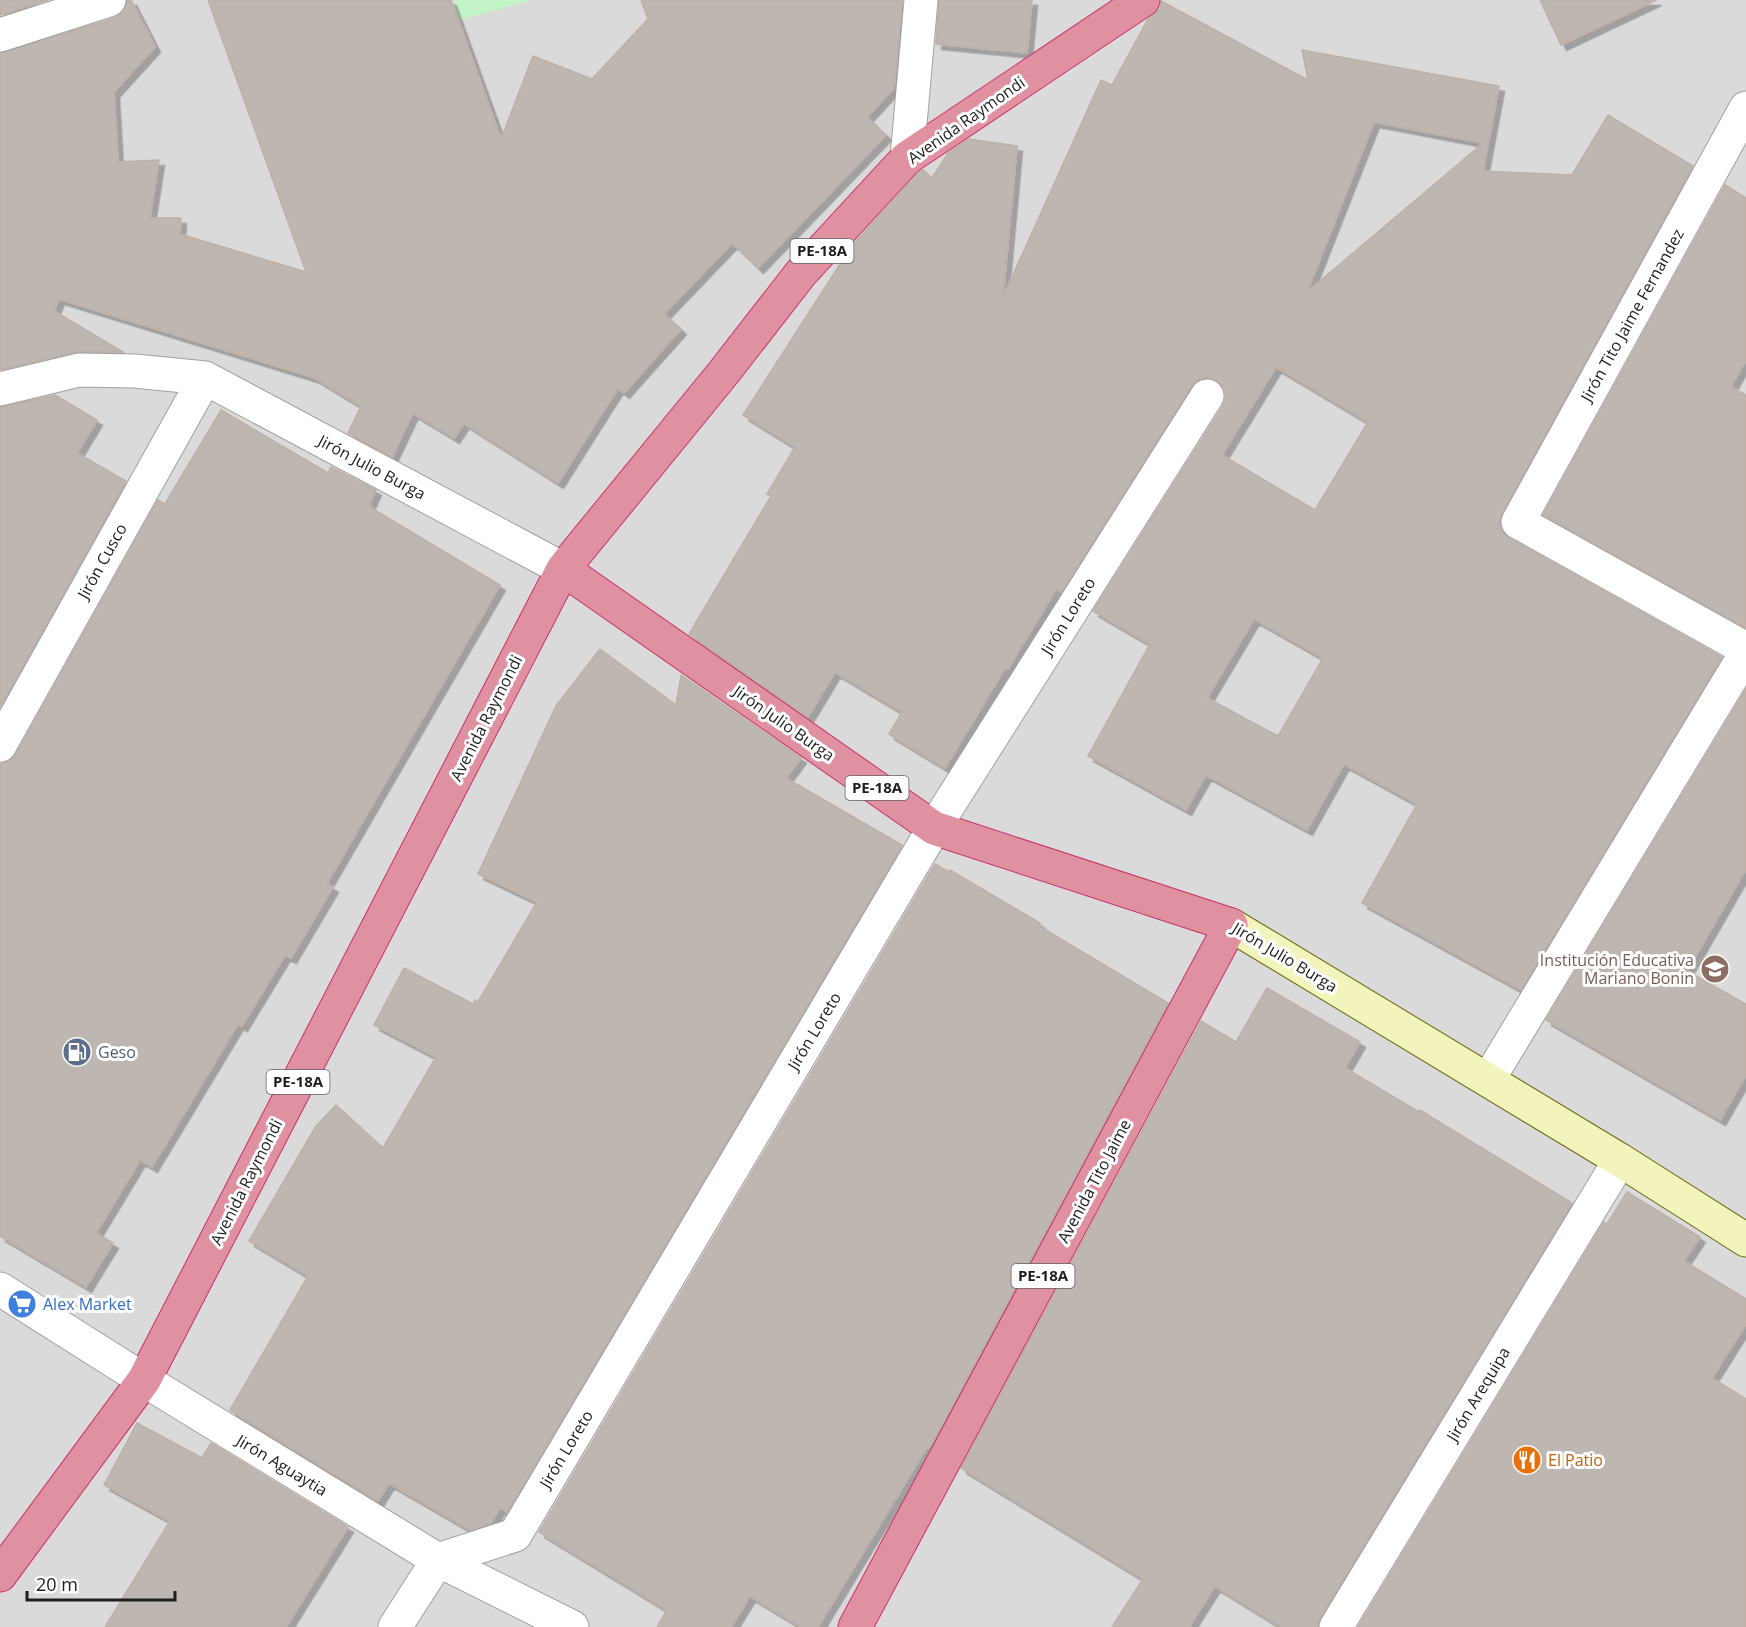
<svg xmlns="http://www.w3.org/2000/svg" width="1746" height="1627" font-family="'Open Sans',sans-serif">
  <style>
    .residential { fill: #dbdada }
    .park { fill: #c3f4c7 }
    .building { fill: #bdb6b1; stroke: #beb1a7; stroke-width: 1.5; fill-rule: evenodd; filter: url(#shadow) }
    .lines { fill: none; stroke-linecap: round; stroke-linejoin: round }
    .street-casing { stroke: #a1a1a1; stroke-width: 35 }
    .secondary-casing { stroke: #626a0e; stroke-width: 35 }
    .highway-casing { stroke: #ca3268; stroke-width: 35 }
    .street { stroke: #fff; stroke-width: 33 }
    .secondary { stroke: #f2f4bb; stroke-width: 33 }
    .highway { stroke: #df91a1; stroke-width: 33 }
    .labels { text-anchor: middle; stroke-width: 6; stroke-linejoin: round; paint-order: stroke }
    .shield { fill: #fff; stroke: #616161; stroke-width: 1.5 }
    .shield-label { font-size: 15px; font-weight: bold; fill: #1d1d1d }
    .street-label { font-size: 16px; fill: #1d1d1d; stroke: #fff }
    .education-label { font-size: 16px; fill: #785e54; stroke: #fff; text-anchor: end }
    .service-label { font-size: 16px; fill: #4e5e75; stroke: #fff; text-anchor: start }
    .shop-label { font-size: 16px; fill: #366cbe; stroke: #fff; text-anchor: start }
    .food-label { font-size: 16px; fill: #c56008; stroke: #fff; text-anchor: start }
  </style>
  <defs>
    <filter id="shadow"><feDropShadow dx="5.5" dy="5.5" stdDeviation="0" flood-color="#0004"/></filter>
  </defs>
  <rect width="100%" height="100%" fill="#edeae4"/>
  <path class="residential" d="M0 0H1746V1627H0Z"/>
  <path class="park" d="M454 0H532L460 20Z"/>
  <path class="building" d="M0 0H48L0 15Z
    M127 0H131L155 47 114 92 118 162 159 160 150 218H181L180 234 306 272 208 0H451L501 139 533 56 592 79 648 19 641 0H902L894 88 867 117 886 135 758 268 732 243 664 314 681 329 624 393 618 388 558 483 464 423 454 438 413 413 392 457 348 433 361 406 315 378 59 299 54 311 123 352H75L0 370V53L115 18 123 12Z
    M939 0H1032L1027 53 936 44Z
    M1540 0H1656L1561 45Z
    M1161 1 1308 80 1302 50 1499 86 1483 171 1572 175 1608 115 1693 166 1502 513 1499 523 1502 532 1509 538 1722 657 1521 990 1362 903 1417 804 1344 764 1307 830 1206 775 1186 810 1088 756 1150 644 1093 611 1223 406 1226 397 1224 388 1216 380 1208 377 1199 379 1191 386 1061 592 1056 589 1008 669 1005 668 945 768 889 734 902 712 835 672 808 717 689 634 771 496 767 494 795 447 743 415 851 247 919 172 923 170 932 178 948 153 969 139 1017 146 1003 297 1101 80 1112 85 1148 19 1160 9ZM1374 122 1483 143 1307 292ZM1276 367 1368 422 1315 510 1222 455ZM1254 619 1323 658 1278 736 1207 698Z
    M1725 185 1746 198V360L1731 387 1746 395V628L1543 515Z
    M55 395 97 420 77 453 126 481 0 707V407Z
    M221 410 328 473 331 467 376 490 369 505 373 509 500 585 327 883 333 887 291 958 285 955 242 1026 238 1024 152 1167 140 1160 96 1233 113 1243 86 1287 0 1236V764L9 761 16 754 158 500 165 504Z
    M600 649 676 705 681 675 801 758 786 778 902 845 507 1512 500 1508 491 1523 470 1530 389 1483 378 1501 230 1410 308 1276 249 1241 316 1126 336 1105 383 1148 436 1057 374 1025 404 968 473 1004 475 1000 478 1002 537 902 478 874 556 706Z
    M1746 689V869L1687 971 1746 1004V1075L1720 1120 1546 1020Z
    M935 864 949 872 950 870 1040 923 1039 926 1168 1003 929 1448 927 1447 818 1627H801L750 1596 731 1627H657L667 1610 539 1532Z
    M1267 988 1360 1042 1345 1068 1419 1112 1420 1110 1572 1203 1320 1617 1317 1627H1281L1215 1586 1189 1627H1112L1143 1579 961 1468 1201 1021 1236 1042Z
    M1627 1192 1700 1237 1684 1261 1746 1299V1324L1712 1378 1746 1399V1627H1358L1604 1222 1607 1224Z
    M137 1423 202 1458 211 1443 348 1527 286 1627H105L170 1521 104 1485Z"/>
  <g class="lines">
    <g class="street-casing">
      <path id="street" d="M0 35 109 0
        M1746 108 1518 522 1746 649
        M907 158 921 0
        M0 389 79 370 135 371 205 378 563 569
        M0 745 205 378
        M1488 1080 1746 653
        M0 1289 144 1380 438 1560 572 1627
        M395 1627 438 1560 515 1535 934 828 1207 396
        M1336 1627 1620 1160"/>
    </g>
    <g class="secondary-casing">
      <path id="secondary" d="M1231 925 1620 1160 1746 1240"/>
    </g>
    <g class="highway-casing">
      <path id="highway" d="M563 569 934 828 1231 925 855 1627
        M0 1575 144 1380 563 569 724 372 801 273 907 158 1143 0"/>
    </g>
    <use href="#street" class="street"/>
    <use href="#secondary" class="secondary"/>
    <use href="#highway" class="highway"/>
  </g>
  <defs>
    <g id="school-disc" transform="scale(1.5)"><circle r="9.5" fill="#8d6e63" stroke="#fff"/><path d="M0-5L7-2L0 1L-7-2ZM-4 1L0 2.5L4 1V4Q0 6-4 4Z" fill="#fff"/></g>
    <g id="fuel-disc" transform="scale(1.5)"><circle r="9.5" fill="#5c6f8a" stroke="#fff"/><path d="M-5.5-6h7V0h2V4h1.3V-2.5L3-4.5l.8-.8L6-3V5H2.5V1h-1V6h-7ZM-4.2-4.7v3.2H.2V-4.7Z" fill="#fff"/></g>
    <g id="supermarket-disc" transform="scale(1.5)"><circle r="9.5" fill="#3f7fe0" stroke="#fff"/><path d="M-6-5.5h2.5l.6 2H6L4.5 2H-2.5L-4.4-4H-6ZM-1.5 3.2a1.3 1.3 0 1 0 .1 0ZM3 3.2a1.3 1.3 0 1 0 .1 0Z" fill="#fff"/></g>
    <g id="restaurant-disc" transform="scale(1.5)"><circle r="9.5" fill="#e8710a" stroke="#fff"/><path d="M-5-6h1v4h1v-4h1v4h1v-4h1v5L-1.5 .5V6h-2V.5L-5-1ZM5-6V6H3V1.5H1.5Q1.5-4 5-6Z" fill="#fff"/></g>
  </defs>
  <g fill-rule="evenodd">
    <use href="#school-disc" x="1715" y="969"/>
    <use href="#fuel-disc" x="77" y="1052"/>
    <use href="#supermarket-disc" x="22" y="1304"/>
    <use href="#restaurant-disc" x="1527" y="1460"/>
  </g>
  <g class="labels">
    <g class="shield">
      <rect x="790.5" y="239" width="63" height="24" rx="4.5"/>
      <rect x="845.5" y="776" width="63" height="24" rx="4.5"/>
      <rect x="266.5" y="1070" width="63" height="24" rx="4.5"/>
      <rect x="1011.5" y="1264" width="63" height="24" rx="4.5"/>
    </g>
    <g class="shield-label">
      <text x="822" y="256">PE-18A</text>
      <text x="877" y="793">PE-18A</text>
      <text x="298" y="1087">PE-18A</text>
      <text x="1043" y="1281">PE-18A</text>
    </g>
    <g class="street-label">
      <text transform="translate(966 120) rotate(-35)" y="6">Avenida Raymondi</text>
      <text transform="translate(1632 315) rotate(-61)" y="6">Jirón Tito Jaime Fernandez</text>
      <text transform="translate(372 467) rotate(28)" y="6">Jirón Julio Burga</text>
      <text transform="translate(102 561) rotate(-61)" y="6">Jirón Cusco</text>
      <text transform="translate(1068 616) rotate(-58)" y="6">Jirón Loreto</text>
      <text transform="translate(486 718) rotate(-63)" y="6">Avenida Raymondi</text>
      <text transform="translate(784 723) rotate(35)" y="6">Jirón Julio Burga</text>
      <text transform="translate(1285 957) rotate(31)" y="6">Jirón Julio Burga</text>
      <text transform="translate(814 1031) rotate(-59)" y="6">Jirón Loreto</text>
      <text transform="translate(1094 1181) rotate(-62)" y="6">Avenida Tito Jaime</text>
      <text transform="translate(246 1182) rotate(-63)" y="6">Avenida Raymondi</text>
      <text transform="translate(1478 1394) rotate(-59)" y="6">Jirón Arequipa</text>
      <text transform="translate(566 1449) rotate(-59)" y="6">Jirón Loreto</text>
      <text transform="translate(282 1465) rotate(31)" y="6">Jirón Aguaytia</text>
    </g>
    <g class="education-label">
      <text x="1694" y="966">Institución Educativa<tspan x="1694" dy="18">Mariano Bonin</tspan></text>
    </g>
    <g class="service-label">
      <text x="98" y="1058">Geso</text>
    </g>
    <g class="shop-label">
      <text x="43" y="1310">Alex Market</text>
    </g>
    <g class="food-label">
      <text x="1548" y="1466">El Patio</text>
    </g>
  </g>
  <path d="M27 1591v9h148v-9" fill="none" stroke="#1d1d1d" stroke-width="3"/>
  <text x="36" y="1591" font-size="18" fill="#1d1d1d" stroke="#ffffff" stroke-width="4.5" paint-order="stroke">20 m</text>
</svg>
